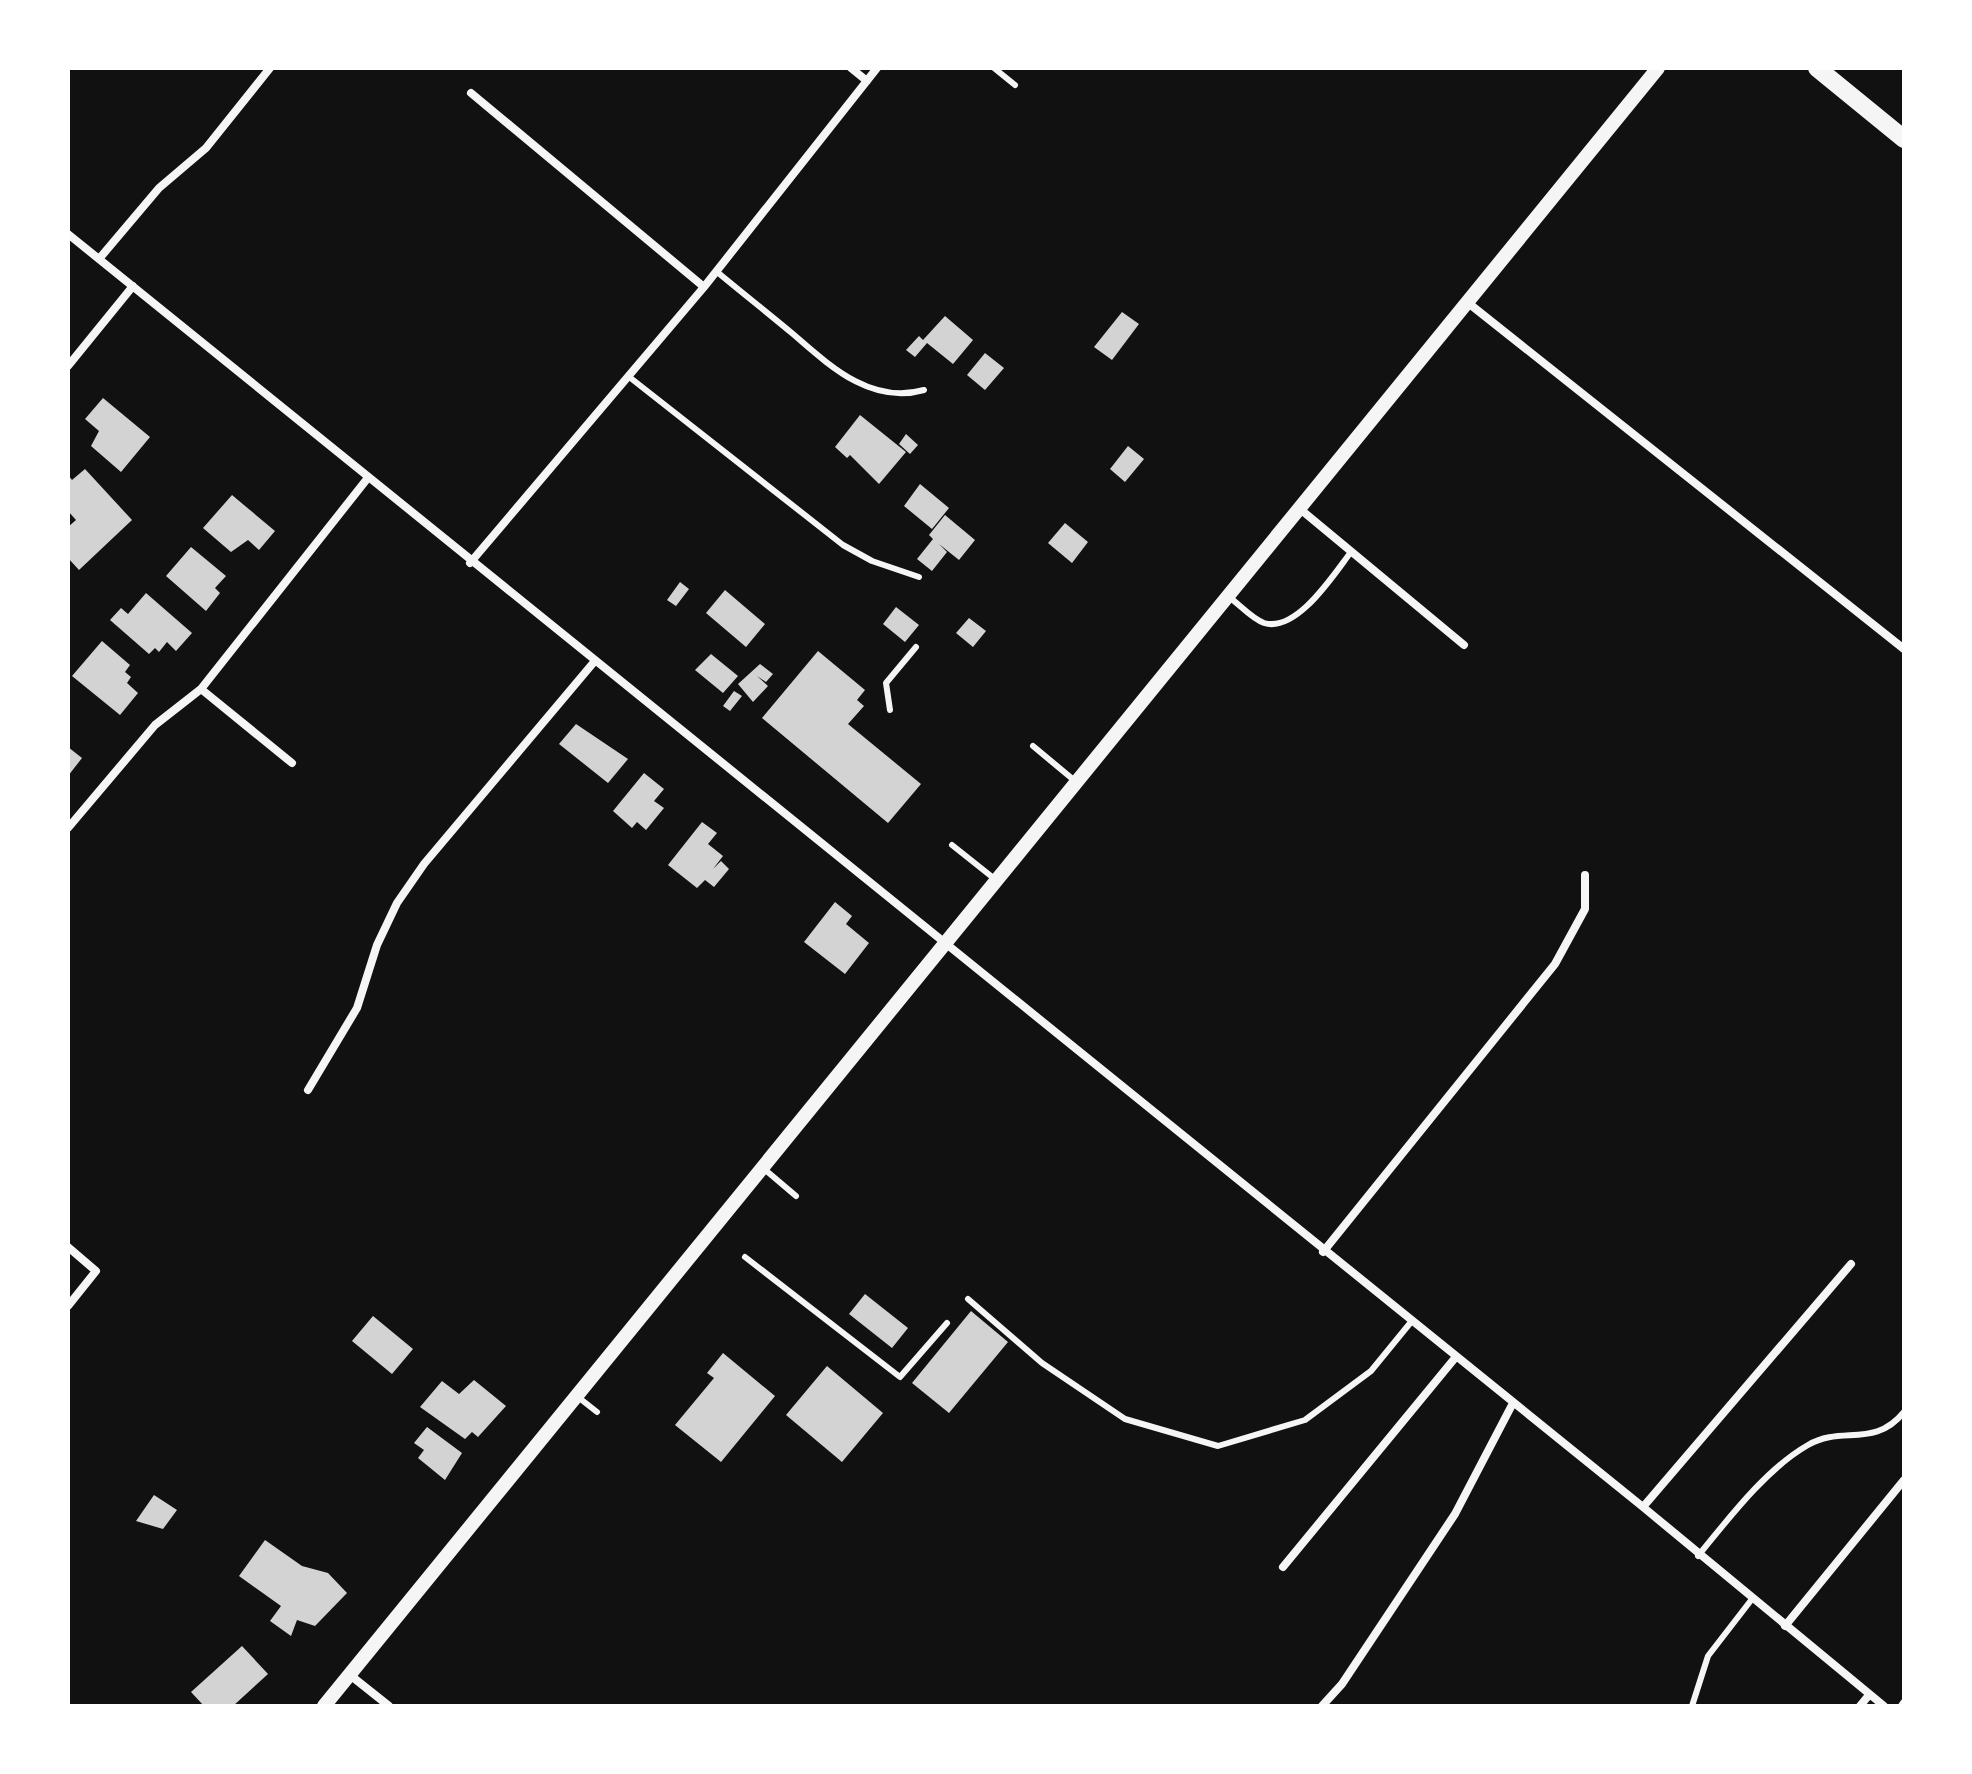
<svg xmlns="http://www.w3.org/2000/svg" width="1972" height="1774" font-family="'Nunito Sans',sans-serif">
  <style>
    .building { fill: #d3d3d3 }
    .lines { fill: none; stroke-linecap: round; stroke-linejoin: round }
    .service { stroke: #f5f5f5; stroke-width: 6 }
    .minor { stroke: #f5f5f5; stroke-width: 8 }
    .tertiary { stroke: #f5f5f5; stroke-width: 14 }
    .primary { stroke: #f5f5f5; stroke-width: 18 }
  </style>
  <rect width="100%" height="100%" fill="#111"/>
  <path class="building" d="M1122 312 1139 324 1112 360 1094 347Z
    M945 316 973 340 953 364 927 343 915 357 906 350 919 336 923 340Z
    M985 353 1004 368 985 390 967 375Z
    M103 398 150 437 121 472 91 446 99 431 85 419Z
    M860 415 906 452 879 484 850 455 847 458 835 447Z
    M906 434 918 445 910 454 899 444Z
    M1128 446 1144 459 1125 482 1110 469Z
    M85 469 132 520 79 570 68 558V527L76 520 68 511V475L72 480Z
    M920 484 949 508 932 529 904 506Z
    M232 495 275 531 259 550 248 540 231 552 203 528Z
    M945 515 975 540 959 560 939 544 947 552 932 571 917 559 933 539 929 535Z
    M1065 523 1088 542 1072 563 1048 543Z
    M191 547 226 576 215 588 220 593 206 611 166 576Z
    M680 582 689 589 676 606 667 600Z
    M725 590 765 624 746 647 706 613Z
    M146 593 192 633 176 651 167 642 159 652 155 648 149 654 110 620 121 608 128 614Z
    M896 607 919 625 905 642 883 624Z
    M969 618 986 631 973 647 956 633Z
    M102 641 130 665 125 672 131 677 127 683 138 693 120 715 72 676Z
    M818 651 865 690 857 700 864 706 848 724 921 784 888 823 762 718Z
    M711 654 738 676 723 693 695 670Z
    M760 664 773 674 766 682 757 676 768 686 753 702 738 684Z
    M734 691 742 696 730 711 723 706Z
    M576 724 628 759 608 783 559 744Z
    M68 747 82 758 68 776Z
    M644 773 664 789 654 801 664 808 646 830 637 822 632 828 613 811Z
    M702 822 717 833 708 844 723 856 713 869 721 861 729 869 714 887 705 880 697 888 668 865Z
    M835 902 852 916 846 924 869 943 845 974 804 942Z
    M865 1294 908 1328 892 1348 849 1314Z
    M971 1311 1008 1342 949 1413 912 1383Z
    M373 1316 413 1349 392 1374 352 1341Z
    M723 1353 775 1396 721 1462 675 1425 714 1378 707 1373Z
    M827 1366 883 1413 842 1462 786 1415Z
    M474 1380 506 1406 478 1437 472 1432 465 1439 420 1407 442 1381 459 1394Z
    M427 1427 462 1453 445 1480 418 1458 424 1450 414 1443Z
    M154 1495 177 1510 163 1529 136 1521Z
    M265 1540 302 1566 328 1573 347 1593 315 1626 297 1620 291 1636 270 1621 281 1606 239 1576Z
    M242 1646 268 1674 233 1706H204L191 1692Z"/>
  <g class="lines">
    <path class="service" d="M994 68 1015 85
      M716 271C741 292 768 313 793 334 830 366 871 405 924 390
      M628 376 843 545 872 561 919 577
      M1229 597C1239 604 1252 619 1264 623 1297 633 1334 574 1351 552
      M890 710 886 683 916 647
      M1033 746 1075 781
      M952 845 996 880
      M763 1168 796 1196
      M745 1257 900 1377 947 1323
      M968 1299 1042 1363 1125 1419 1218 1446 1305 1420 1371 1371 1411 1322
      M578 1397 597 1412
      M1698 1556C1729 1518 1766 1469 1808 1445 1842 1425 1874 1449 1904 1412
      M1692 1706 1708 1656 1752 1599"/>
    <path class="minor" d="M851 68 867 81
      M471 93 704 287
      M68 234 1643 1507 1884 1706
      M99 259 159 188 206 148 270 68
      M1467 302 1904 649
      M68 366 133 286
      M1300 509 1464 645
      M470 563 704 287 877 68
      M201 689 292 763
      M68 828 155 725 201 689 367 479
      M308 1090 357 1008 377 945 397 903 424 864 594 662
      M68 1247 96 1271 68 1306
      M1323 1252 1555 964 1585 909V875
      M1643 1507 1851 1264
      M1283 1567 1455 1358
      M1785 1626 1904 1480
      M350 1675 389 1706
      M1322 1706 1342 1684 1455 1514 1513 1403
      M1860 1706 1869 1695
      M1902 1706 1904 1703"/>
    <path class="tertiary" d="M324 1706 1658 68"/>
    <path class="primary" d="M1817 68 1904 139"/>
  </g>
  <rect width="1972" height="1774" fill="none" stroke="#ffffff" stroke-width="140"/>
</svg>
